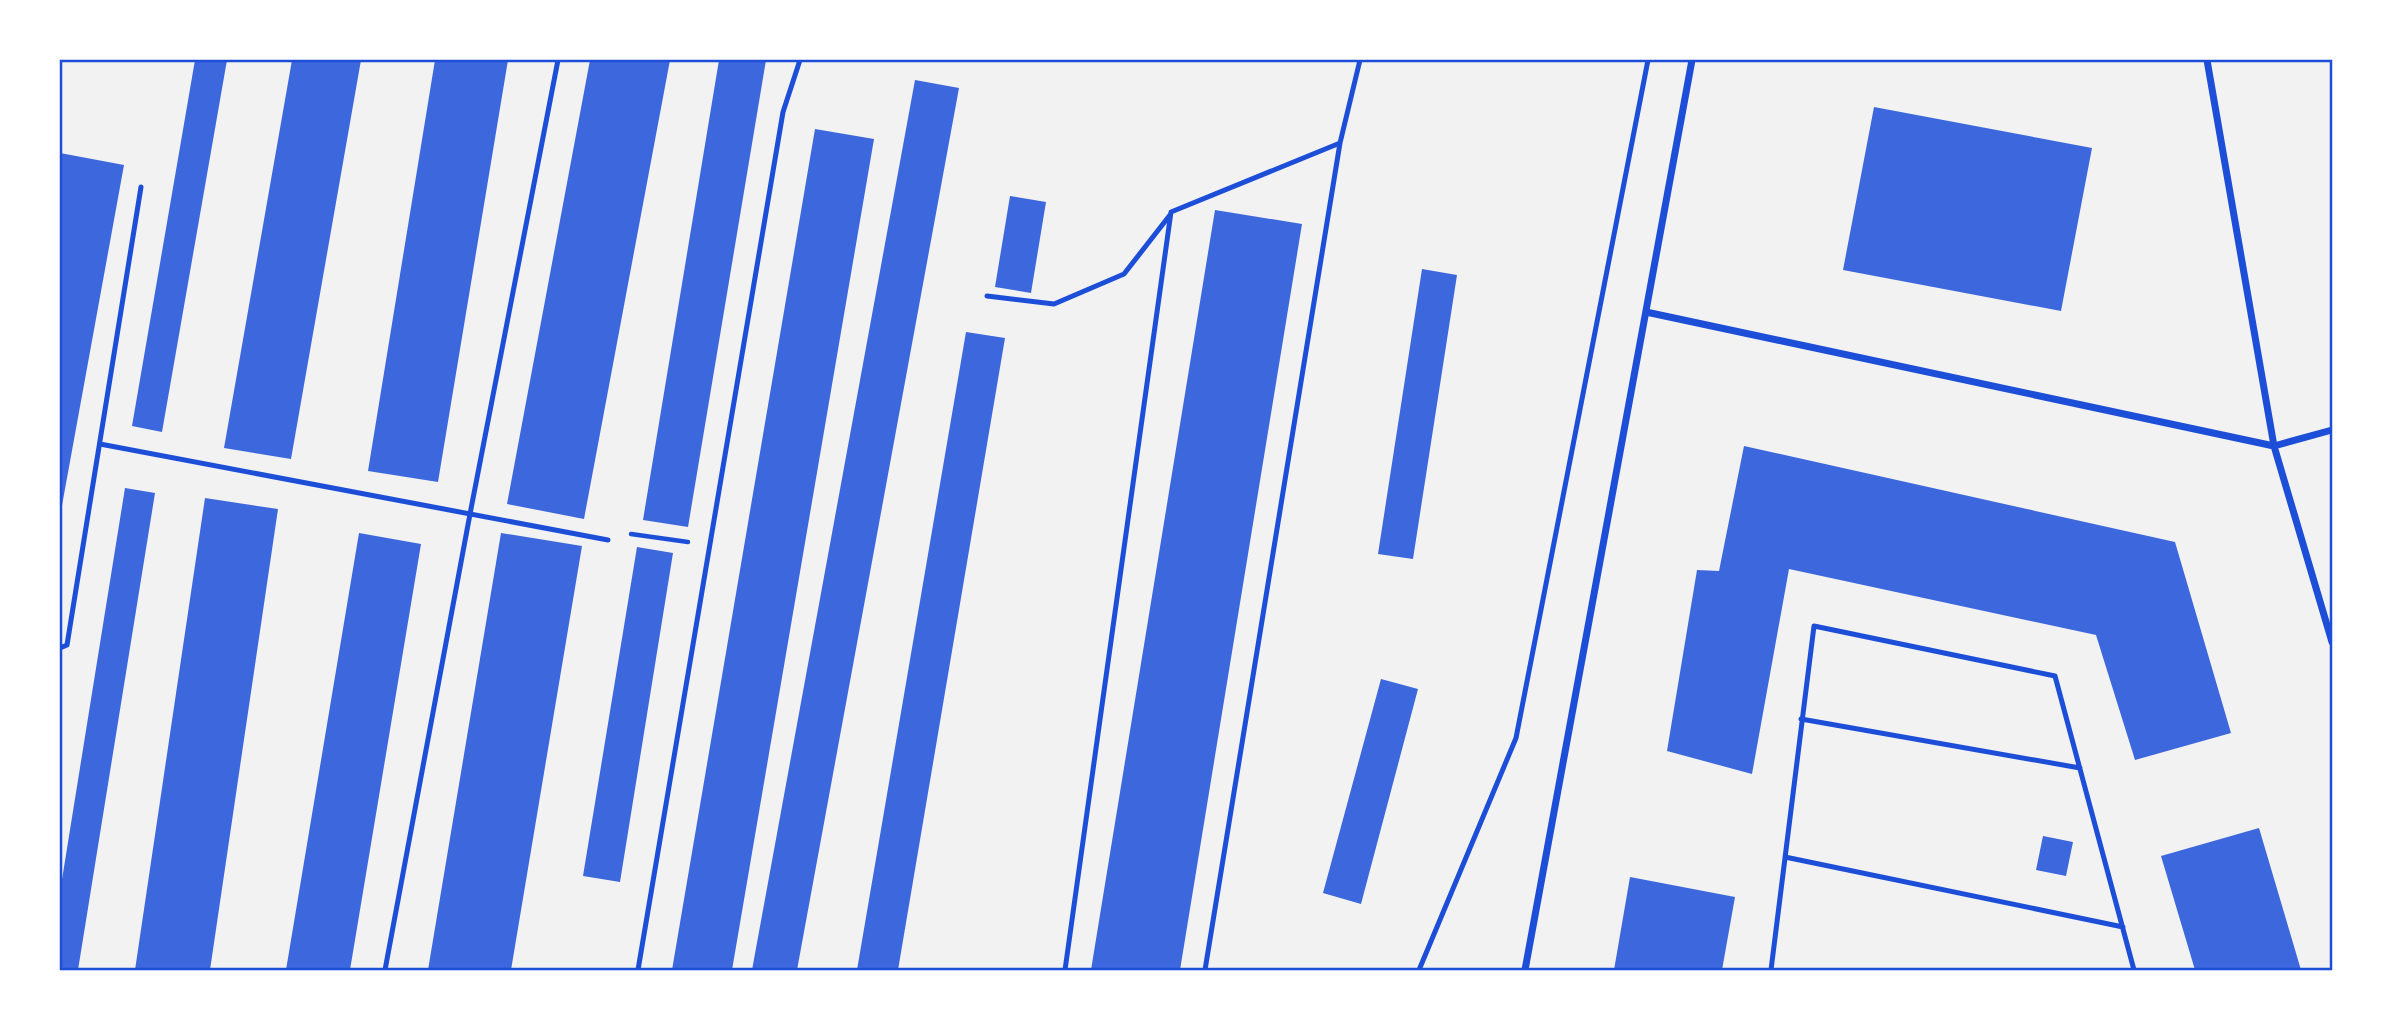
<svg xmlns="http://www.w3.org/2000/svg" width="2392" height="1030" font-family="'Exo 2',sans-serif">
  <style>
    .building { fill: #3d67dc }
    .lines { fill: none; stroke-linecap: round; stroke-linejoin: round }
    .path { stroke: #1d4ed8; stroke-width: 4.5 }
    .service { stroke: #1d4ed8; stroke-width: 5 }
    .minor { stroke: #1d4ed8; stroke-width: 7 }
    .neatline { fill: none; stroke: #1d4ed8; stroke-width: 2.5 }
  </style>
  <rect width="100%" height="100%" fill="#f2f2f2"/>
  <path class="building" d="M195 60H227L162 432 132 426Z
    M292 60H361L291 459 224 448Z
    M435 60H508L438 482 368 471Z
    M590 60H670L584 519 507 504Z
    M719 60H766L688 527 643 520Z
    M915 80 959 88 797 970H752Z
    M1874 107 2092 148 2061 311 1843 270Z
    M815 129 874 139 732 970H672Z
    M60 153 124 165 61 511H60Z
    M1010 196 1046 202 1031 293 995 287Z
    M1215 210 1302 224 1180 970H1091Z
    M1422 269 1457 275 1413 559 1378 554Z
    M966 332 1005 338 898 970H857Z
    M1744 446 2175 542 2231 733 2135 760 2096 635 1789 569 1752 774 1667 751 1697 570 1719 571Z
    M125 488 155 493 78 970H60V892Z
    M205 498 278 509 210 970H135Z
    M359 533 421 544 350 970H286Z
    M501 533 582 546 511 970H428Z
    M637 547 673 553 620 882 583 876Z
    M1381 679 1418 689 1361 904 1323 893Z
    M2259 828 2301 970H2195L2161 856Z
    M2043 836 2073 842 2066 876 2036 870Z
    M1630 877 1735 897 1722 970H1614Z"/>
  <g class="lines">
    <path class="path" d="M631 534 688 542"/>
    <path class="service" d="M987 296 1054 304 1124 274 1170 215
      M100 444 608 540
      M60 648 67 645 141 187
      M1801 719 2080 768
      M1785 857 2123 927
      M385 970 470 514 558 60
      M638 970 783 112 800 60
      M1065 970 1171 212 1340 143 1360 60
      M1205 970 1340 143
      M1419 970 1516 738 1648 60
      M1771 970 1814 626 2055 676 2134 970"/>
    <path class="minor" d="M2207 60 2274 446 2332 642
      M1646 312 2274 446 2332 430
      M1525 970 1692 60"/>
  </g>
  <rect width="2392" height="1030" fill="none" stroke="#ffffff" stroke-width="122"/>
  <rect x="61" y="61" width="2270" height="908" class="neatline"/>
</svg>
